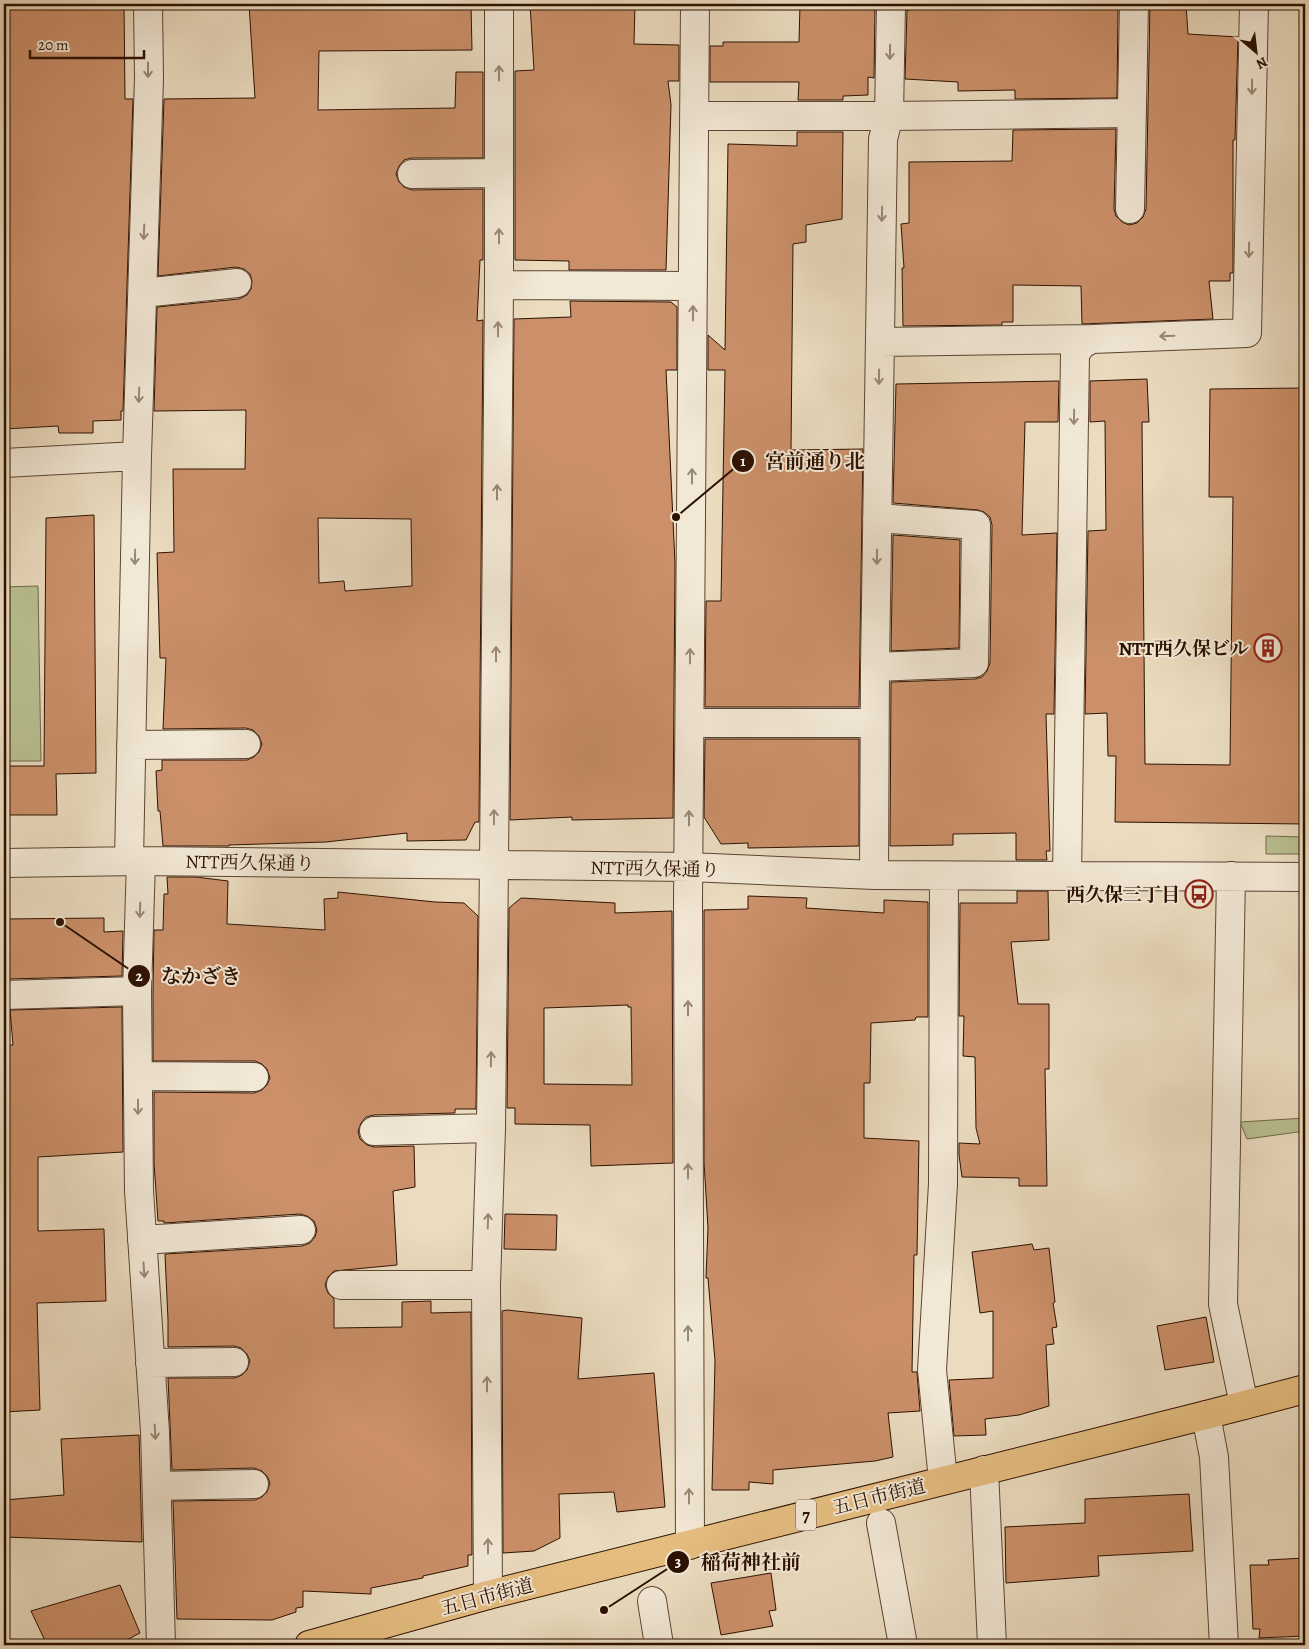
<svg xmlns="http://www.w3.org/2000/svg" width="1309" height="1649" font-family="Alegreya,'Noto Serif JP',serif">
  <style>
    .green { fill: #b9c091; stroke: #726848 }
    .building { fill: #cb906a; stroke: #2c1100; fill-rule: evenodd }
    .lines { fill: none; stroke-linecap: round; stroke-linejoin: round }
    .minor-casing { stroke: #5c4430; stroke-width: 30 }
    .major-casing { stroke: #2c1100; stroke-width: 30 }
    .minor { stroke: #f2e8d6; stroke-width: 28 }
    .major { stroke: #e6be80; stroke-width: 28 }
    .oneway { stroke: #998776 }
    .labels { text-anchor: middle; stroke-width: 4; stroke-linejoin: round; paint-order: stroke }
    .shield { fill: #f2e8d6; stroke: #675240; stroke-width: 1 }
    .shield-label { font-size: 18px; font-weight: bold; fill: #2c1100 }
    .poi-label { font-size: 19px; font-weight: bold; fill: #2c1100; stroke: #f2e8d6; text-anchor: end }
    .street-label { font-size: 19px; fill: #2c1100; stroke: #f2e8d6 }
    .leader { fill: none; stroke: #2c1100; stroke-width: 2 }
    .callout-dot { fill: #2c1100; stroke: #f2e8d6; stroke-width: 2 }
    .mark-label { font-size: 15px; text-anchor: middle; font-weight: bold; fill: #fff }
    .callout-label { font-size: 20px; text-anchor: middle; font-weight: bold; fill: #2c1100; stroke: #f2e8d6; stroke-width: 4; stroke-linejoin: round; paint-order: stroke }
  </style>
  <rect width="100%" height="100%" fill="#ebdcc0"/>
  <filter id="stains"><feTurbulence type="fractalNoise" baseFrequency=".004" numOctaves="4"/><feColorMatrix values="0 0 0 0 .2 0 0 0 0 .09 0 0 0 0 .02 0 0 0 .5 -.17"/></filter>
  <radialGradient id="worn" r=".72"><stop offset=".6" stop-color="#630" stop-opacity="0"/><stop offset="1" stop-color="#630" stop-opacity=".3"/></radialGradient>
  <path class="green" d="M38 586 41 761H4V587Z
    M1266 836 1305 837V854H1266Z
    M1305 1118V1131L1247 1139 1240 1122Z"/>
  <path class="building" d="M4 4H124L125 99H133L123 411H121V420L93 421V433H59L58 426 4 429Z
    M249 4H471L472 50 319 51 318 110 455 108 456 72H483V158H411L404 160 399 166 396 174 399 182 404 187 412 190 483 189V260H480L477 321 483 320 479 822H475L466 840 407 841V833L326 842 229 845V846H163L160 811H158L156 771 162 770V760H247L254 757 259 752 262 744 259 736 253 730 246 728 163 729 166 658H160L157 553 174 552 173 469H245L246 410 154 411 157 307 239 299 247 295 251 289 252 281 250 274 244 269 236 267 158 276 164 99 255 98ZM318 518 411 519 412 586 345 591 344 581 319 583Z
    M530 4H635L634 44 679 45V81H668L671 105 666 270H569V261L515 260V71L534 70Z
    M800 4 875 7 874 78 868 77V95L843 96V100H798L799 82H710V46H723V42H799Z
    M909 4H1118L1117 98 1015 99V90L958 91V82L905 79 907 10H910Z
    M1150 4H1186L1188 34 1238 37 1235 140H1233V273H1230V281H1209L1213 319 1082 324 1081 286 1013 285V322H1002V325L903 326 902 268H904L901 224 909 223V162L1012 161 1013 130 1116 129 1114 209 1116 216 1122 222 1129 225 1137 223 1143 217 1146 209Z
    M797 132H843L842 219 806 225V242L793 244 791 450 863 449 859 707H705L706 601H721L725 370H708V335L725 350 728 144 797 146Z
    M570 301 671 302 677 307V370H666L675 563 673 818 572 820V817L510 820 514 319 571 317Z
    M1147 379 1149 422H1142L1145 764 1230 765 1233 497H1209L1210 389 1305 388V824L1115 822 1116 756H1108L1107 713 1085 714 1088 531 1106 530 1105 421 1090 422V381Z
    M1059 381 1058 422H1025L1022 535 1057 533 1054 714H1046L1050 851H1046L1047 860H1016V833L953 834V845L890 846 891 682 975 679 982 677 987 671 990 663 992 525 990 517 984 512 978 510 893 503 896 384Z
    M94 515 96 773 56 774 57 815H4V766H44L46 518Z
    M893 535 960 540 959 648 891 651Z
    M705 739H859V846L748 848V843L721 844 704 817Z
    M167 877H196L228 881 227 924 325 930 324 899 338 898V892L435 902 464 903 478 916 476 1109H455V1113L374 1115 366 1117 361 1123 358 1131 360 1139 367 1145 374 1147 414 1146 415 1187 393 1191 397 1265 334 1271 328 1277 325 1285 328 1293 334 1299V1328L402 1327V1302L431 1301V1313L471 1312 472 1555H468V1566L423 1576V1578L371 1588V1594L303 1591V1607L296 1608V1612L272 1620 177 1619 173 1501 255 1500 262 1497 267 1492 270 1483 267 1476 262 1471 254 1468 172 1470 168 1378H235L242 1375 247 1370 250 1361 247 1354 241 1348 234 1346 168 1347V1320L165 1254 302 1246 310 1243 315 1237 317 1230 314 1221 307 1216 300 1214 164 1223V1221H158L154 1163V1092L254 1093 262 1090 267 1085 270 1078 267 1069 262 1064 255 1061H153V991L154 930H163L164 894H168Z
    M1017 891H1048L1049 940 1011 942 1018 1004H1049V1069H1045L1047 1186H1019V1178L962 1177 959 1155V1143L980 1144 976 1128 975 1057 963 1056 964 1016H959L960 903H1017Z
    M748 896 807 898 806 908 884 913V900L928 902V1017H916L915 1020 871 1023 870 1083H864V1138L919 1141 917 1255H914L912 1372H917L920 1411 888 1413 893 1457 875 1461 773 1470V1484L749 1482V1490H712L715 1361 708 1278H706L708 1228 704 1162V910L748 909Z
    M521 898 615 903V913L672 911 673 1163 591 1166 590 1125 515 1124V1108H507L509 908ZM628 1005V1007H631L632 1085 544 1084V1008Z
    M104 918V932L123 931 122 976 8 979 7 968H4V919Z
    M122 1007 123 1152 38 1157V1231L104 1229 106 1301 37 1303 40 1410 4 1412V1045H13L10 1010Z
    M505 1214 557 1215 556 1250 504 1249Z
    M1032 1244 1034 1250 1049 1248 1055 1302 1053 1303 1057 1327 1052 1328 1054 1344 1046 1345 1049 1406 1019 1415 985 1419 986 1435 954 1436 949 1380 993 1378V1311L980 1313 972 1252Z
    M507 1310 582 1318 578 1379 654 1373 665 1507 617 1512 614 1492 559 1494 560 1538 534 1551 503 1553 502 1311Z
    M1206 1317 1214 1362 1165 1370 1157 1326Z
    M139 1435 142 1542 4 1537V1500L64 1495 61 1439Z
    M1189 1494 1193 1551 1098 1556 1099 1576 1006 1583 1005 1527 1085 1523V1499Z
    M1305 1558V1636L1259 1638 1260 1629H1253L1250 1565H1269L1268 1560Z
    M771 1573 776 1610 769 1611 773 1626 721 1635 711 1583Z
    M120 1585 140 1633 117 1645H47L31 1611Z"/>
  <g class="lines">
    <g class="minor-casing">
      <path id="minor" d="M694 116H889L1132 113
        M412 174 499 173
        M1130 209 1134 4
        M499 285 693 286
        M143 293 237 283
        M880 342 1092 339
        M4 463 137 456
        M875 667 974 663 976 525 877 518
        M690 723H874
        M131 745 246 744
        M129 861 137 456 149 78 148 4
        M141 861 137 991 139 1191 155 1432 161 1645
        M4 863 141 861 689 867 874 875 1305 877
        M874 875 875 667 883 139 889 116 891 4
        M1067 876 1075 354 1082 344 1092 339 1247 333 1254 4
        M1231 876 1223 1304 1244 1405
        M4 995 137 991
        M138 1076 254 1077
        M374 1131 491 1128
        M142 1240 301 1230
        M341 1285H486
        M150 1363 234 1362
        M1206 1415 1214 1457 1224 1645
        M984 1470 992 1645
        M943 1480 932 1370 943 1184 944 876
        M157 1486 254 1484
        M881 1523 903 1645
        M690 1545 688 900 695 4
        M488 1595 486 1285 491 1128 494 865 499 285V4
        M652 1601 659 1645"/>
    </g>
    <g class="major-casing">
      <path id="major" d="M309 1645 488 1595 1206 1415 1305 1389"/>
    </g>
    <use href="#minor" class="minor"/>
    <use href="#major" class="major"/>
  </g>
  <defs><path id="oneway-shaft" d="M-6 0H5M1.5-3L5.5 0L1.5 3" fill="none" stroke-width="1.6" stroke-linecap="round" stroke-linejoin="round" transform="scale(1.25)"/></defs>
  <g class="oneway">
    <use href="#oneway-shaft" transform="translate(890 52) rotate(91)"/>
    <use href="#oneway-shaft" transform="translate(148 70) rotate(90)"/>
    <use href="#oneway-shaft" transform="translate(499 73) rotate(-90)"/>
    <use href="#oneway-shaft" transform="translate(1252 87) rotate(91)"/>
    <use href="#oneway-shaft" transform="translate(882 214) rotate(91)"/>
    <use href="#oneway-shaft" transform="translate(144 232) rotate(92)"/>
    <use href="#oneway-shaft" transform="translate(499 236) rotate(-90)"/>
    <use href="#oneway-shaft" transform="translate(1249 250) rotate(91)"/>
    <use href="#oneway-shaft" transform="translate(693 313) rotate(-90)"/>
    <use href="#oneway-shaft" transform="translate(498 329) rotate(-90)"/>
    <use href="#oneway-shaft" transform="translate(1167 336) rotate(178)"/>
    <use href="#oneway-shaft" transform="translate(879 377) rotate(91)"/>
    <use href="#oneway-shaft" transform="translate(139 395) rotate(92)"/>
    <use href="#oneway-shaft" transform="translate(1074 417) rotate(91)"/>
    <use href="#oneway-shaft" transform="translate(692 476) rotate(-90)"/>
    <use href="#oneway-shaft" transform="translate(497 492) rotate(-90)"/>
    <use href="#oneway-shaft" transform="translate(135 557) rotate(91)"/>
    <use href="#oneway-shaft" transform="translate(877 557) rotate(91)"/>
    <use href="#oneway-shaft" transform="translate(496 654) rotate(-90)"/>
    <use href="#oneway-shaft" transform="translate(690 656) rotate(-90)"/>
    <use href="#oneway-shaft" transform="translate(494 817) rotate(-90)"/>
    <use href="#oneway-shaft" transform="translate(689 818) rotate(-90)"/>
    <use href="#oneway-shaft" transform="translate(140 910) rotate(92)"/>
    <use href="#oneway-shaft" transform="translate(688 1008) rotate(-90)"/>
    <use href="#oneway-shaft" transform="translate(491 1059) rotate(-89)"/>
    <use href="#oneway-shaft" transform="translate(138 1107) rotate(90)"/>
    <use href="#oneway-shaft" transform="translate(688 1171) rotate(-90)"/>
    <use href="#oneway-shaft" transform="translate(488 1221) rotate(-88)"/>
    <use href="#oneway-shaft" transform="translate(144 1270) rotate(86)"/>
    <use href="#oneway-shaft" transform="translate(688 1333) rotate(-90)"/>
    <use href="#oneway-shaft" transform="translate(487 1384) rotate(-90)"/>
    <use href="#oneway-shaft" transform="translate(155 1432) rotate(87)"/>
    <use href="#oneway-shaft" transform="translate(689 1496) rotate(-90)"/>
    <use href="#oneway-shaft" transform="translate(488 1546) rotate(-90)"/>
  </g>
  <defs>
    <g id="building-ring" transform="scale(1.4375)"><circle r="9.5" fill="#f2e8d6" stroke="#8f2418" stroke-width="1.5"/><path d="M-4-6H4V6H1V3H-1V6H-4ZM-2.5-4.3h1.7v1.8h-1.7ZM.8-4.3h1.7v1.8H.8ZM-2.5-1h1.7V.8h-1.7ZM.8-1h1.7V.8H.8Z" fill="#8f2418"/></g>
    <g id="bus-ring" transform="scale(1.4375)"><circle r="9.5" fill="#f2e8d6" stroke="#8f2418" stroke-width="1.5"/><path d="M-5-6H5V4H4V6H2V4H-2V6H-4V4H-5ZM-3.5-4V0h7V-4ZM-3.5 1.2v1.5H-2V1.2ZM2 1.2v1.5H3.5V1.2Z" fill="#8f2418"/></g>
  </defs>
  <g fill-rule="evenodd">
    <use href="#building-ring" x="1268" y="648"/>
    <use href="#bus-ring" x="1199" y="894"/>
  </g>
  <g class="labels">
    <rect class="shield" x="796" y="1499.5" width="20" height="31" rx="4"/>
    <g class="shield-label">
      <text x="806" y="1521">7</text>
    </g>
    <g class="poi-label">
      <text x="1249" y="655">NTT西久保ビル</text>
      <text x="1180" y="901">西久保三丁目</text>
    </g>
    <g class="street-label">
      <text transform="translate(250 862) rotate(1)" y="7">NTT西久保通り</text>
      <text transform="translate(655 868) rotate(1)" y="7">NTT西久保通り</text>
      <text transform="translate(879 1496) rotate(-14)" y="7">五日市街道</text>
      <text transform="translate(487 1596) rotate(-15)" y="7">五日市街道</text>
    </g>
  </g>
  <path class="leader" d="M676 517L743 461M60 922L139 976M604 1610L678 1562"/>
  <g class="callout-dot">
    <circle cx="676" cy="517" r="5"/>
    <circle cx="60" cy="922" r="5"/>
    <circle cx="604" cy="1610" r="5"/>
    <circle cx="743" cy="461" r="12"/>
    <circle cx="139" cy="976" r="12"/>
    <circle cx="678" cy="1562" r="12"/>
  </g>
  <g class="mark-label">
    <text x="743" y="466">1</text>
    <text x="139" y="981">2</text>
    <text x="678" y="1567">3</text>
  </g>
  <g class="callout-label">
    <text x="815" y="468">宮前通り北</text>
    <text x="201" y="983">なかざき</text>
    <text x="751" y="1569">稲荷神社前</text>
  </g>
  <rect width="1309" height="1649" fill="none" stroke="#ebdcc0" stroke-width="20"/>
  <rect x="5" y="5" width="1299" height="1639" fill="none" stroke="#2c1100" stroke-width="2.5"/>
  <rect x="10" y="10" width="1289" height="1629" fill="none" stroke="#2c1100"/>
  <g transform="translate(1256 52) rotate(152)" stroke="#f2e8d6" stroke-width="4" paint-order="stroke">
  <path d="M0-4L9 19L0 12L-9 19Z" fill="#2c1100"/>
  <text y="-8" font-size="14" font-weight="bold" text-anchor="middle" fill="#2c1100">N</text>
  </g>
  <path d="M30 50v8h114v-8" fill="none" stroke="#2c1100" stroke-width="2.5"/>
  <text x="38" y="50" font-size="15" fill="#2c1100" stroke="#f2e8d6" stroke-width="4" paint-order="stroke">20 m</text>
  <rect width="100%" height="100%" filter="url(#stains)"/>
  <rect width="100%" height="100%" fill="url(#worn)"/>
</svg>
